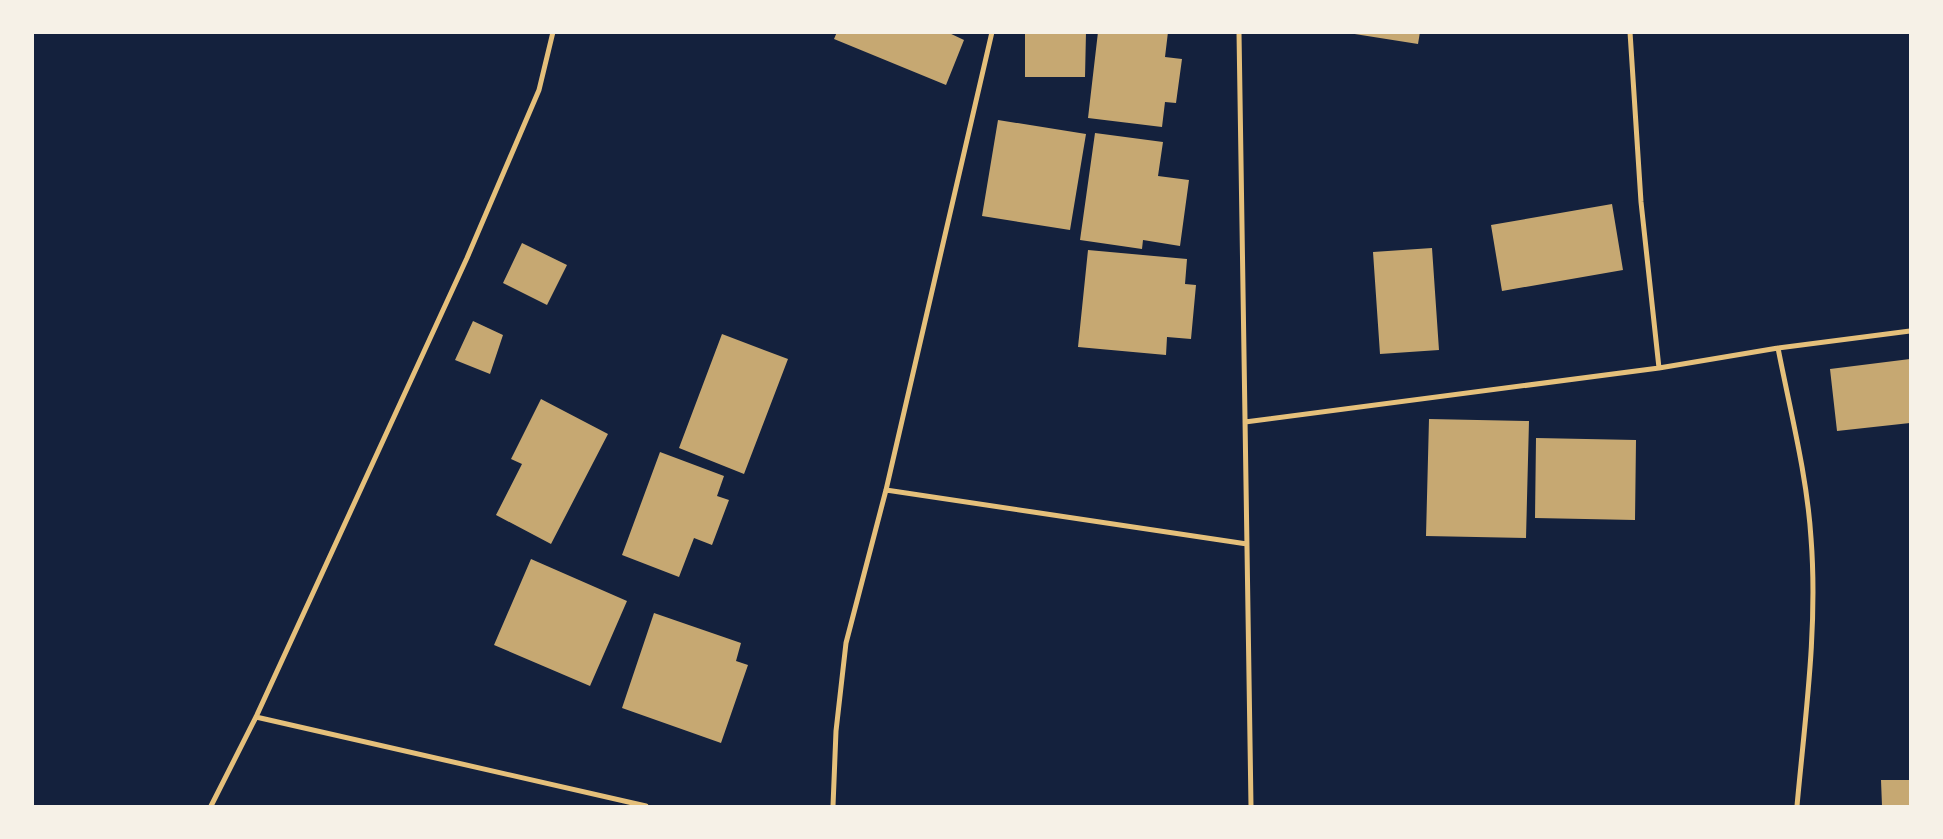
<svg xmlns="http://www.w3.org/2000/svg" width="1943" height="839" font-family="Jost,sans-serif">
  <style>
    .building { fill: #c6a872 }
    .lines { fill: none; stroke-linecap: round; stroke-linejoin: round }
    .minor { stroke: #e5c07b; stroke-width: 5 }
  </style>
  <rect width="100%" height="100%" fill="#14213d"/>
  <path class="building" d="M837 32H947L964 40 946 85 834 39Z
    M1025 32H1086L1085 77H1025Z
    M1098 32H1168L1165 57 1182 59 1176 103 1165 102 1162 127 1088 118Z
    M1342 32H1420L1418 44Z
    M998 120 1086 134 1070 230 982 216Z
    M1095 133 1163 142 1158 176 1189 180 1180 246 1143 240 1142 249 1080 240Z
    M1612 204 1623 270 1502 291 1491 225Z
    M522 243 567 265 547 305 503 283Z
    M1432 248 1439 350 1380 354 1373 252Z
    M1088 250 1187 259 1185 284 1196 285 1191 339 1167 337 1166 355 1078 347Z
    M473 321 503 335 490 374 455 360Z
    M722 334 788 359 744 474 679 448Z
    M1910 359V423L1837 431 1830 369Z
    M541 399 608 434 551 544 496 515 522 464 511 459Z
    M1429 419 1529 421 1526 538 1426 536Z
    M1536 438 1636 440 1635 520 1535 518Z
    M660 452 724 476 717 496 729 500 712 545 694 538 679 577 622 555Z
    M531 559 627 601 590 686 494 645Z
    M654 613 741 643 736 661 748 665 721 743 622 708Z
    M1881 780H1910V806H1882Z"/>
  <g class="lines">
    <path class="minor" d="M1239 32 1251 806
      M1630 32 1641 202 1659 368
      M1778 348C1790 410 1807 475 1811 538 1818 628 1805 718 1797 806
      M1245 422 1659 368 1778 348 1910 331
      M886 490 1247 544
      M256 717 646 806
      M211 806 256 717 467 258 539 90 553 32
      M833 806 836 731 846 643 886 490 992 32"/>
  </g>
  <rect width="1943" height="839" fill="none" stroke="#f6f1e7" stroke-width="68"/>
</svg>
